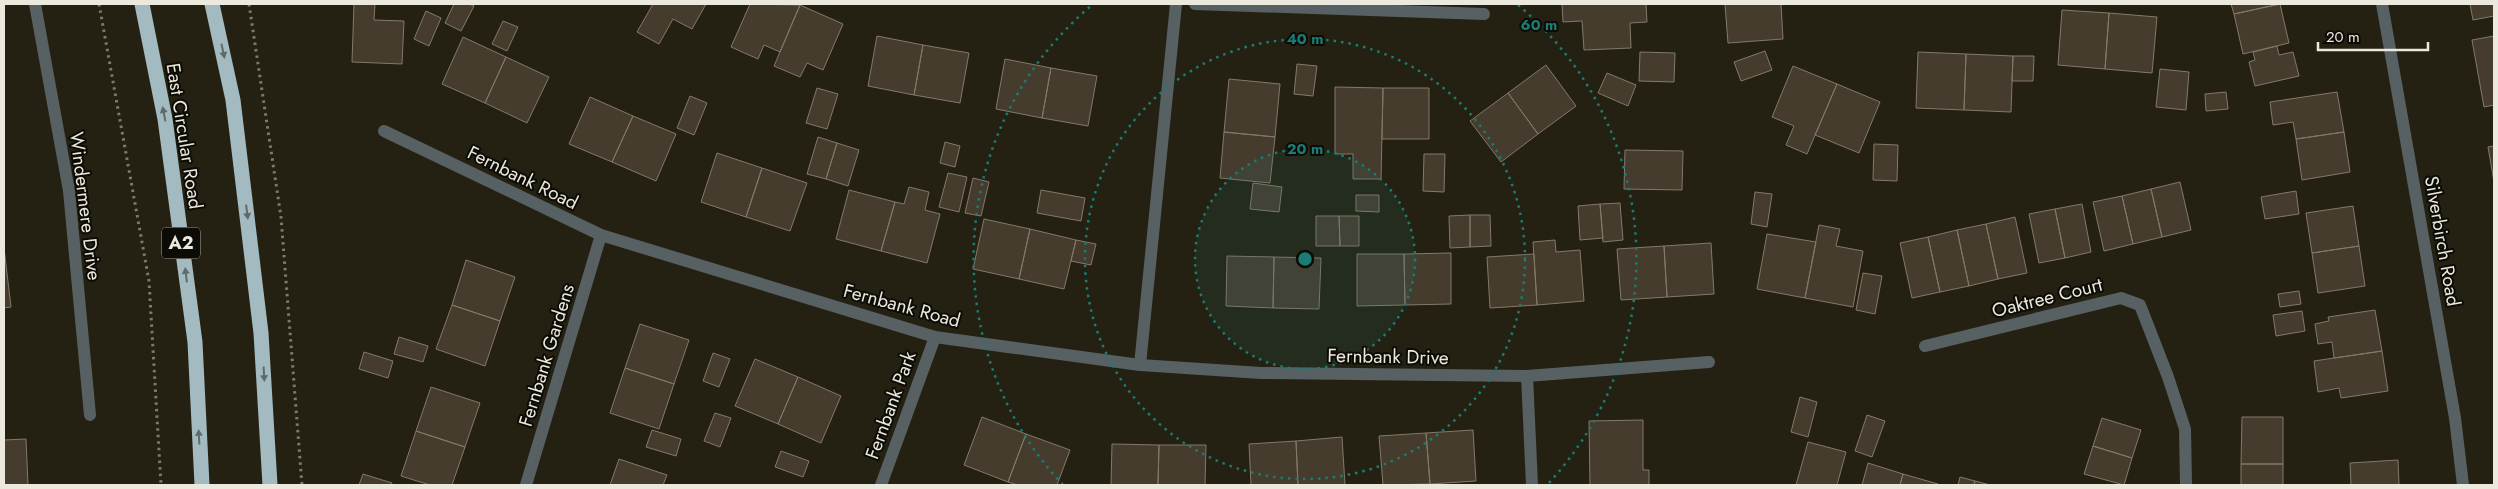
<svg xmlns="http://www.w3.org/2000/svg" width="2498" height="489" font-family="Jost,sans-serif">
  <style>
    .building { fill: #463c2e; stroke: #847969 }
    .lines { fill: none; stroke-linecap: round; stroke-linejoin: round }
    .path { stroke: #7d7a6d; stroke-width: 3; stroke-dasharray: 2.5 4; stroke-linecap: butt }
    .minor { stroke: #576163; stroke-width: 12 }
    .highway { stroke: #a2bac0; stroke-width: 15 }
    .oneway { fill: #5e6b6c }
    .ring { fill: none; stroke: #1a7c74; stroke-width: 2.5; stroke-dasharray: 2.5 5 }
    .labels { text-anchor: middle; stroke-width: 4; stroke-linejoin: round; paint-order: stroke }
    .shield { fill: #0c0b05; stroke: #a8a69d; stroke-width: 1 }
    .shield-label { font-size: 18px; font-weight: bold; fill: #ebe8de }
    .street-label { font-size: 19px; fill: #ebe8de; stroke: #0c0b05 }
    .centre { fill: #1a7c74; stroke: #0c0b05; stroke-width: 2.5 }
    .ring-label { font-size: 15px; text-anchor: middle; font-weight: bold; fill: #1a7c74; stroke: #0c0b05; stroke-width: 4; stroke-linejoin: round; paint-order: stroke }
  </style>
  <rect width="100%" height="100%" fill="#252112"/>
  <path class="building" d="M354 4H375L374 20 404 21 402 64 352 62Z
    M454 4H469L474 6 461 31 445 23Z
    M653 4H706L692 29 673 19 659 44 637 32Z
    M750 4 800 5 780 52 764 45 758 59 731 47Z
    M1562 4H1646L1647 22 1630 23 1631 48 1584 50 1582 21 1563 22Z
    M1725 4H1781L1783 39 1728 43Z
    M2231 4H2280L2234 14Z
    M2280 4 2289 43 2243 54 2234 14Z
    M2470 4H2494V16L2473 20Z
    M800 5 843 24 823 70 807 63 800 77 774 66Z
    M2062 10 2109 13 2105 69 2058 65Z
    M426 11 441 18 429 46 414 39Z
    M2109 13 2157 17 2152 73 2105 69Z
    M503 21 518 27 507 51 492 44Z
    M877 36 923 45 914 95 868 86Z
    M2494 36V105L2484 107 2472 40Z
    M463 37 506 57 485 103 442 84Z
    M923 45 969 53 960 103 914 95Z
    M2277 46 2279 55 2293 52 2299 76 2255 86 2249 62 2255 60 2253 52Z
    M1765 51 1772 70 1741 81 1734 62Z
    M1640 52 1675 53 1674 82 1639 81Z
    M1918 52 1966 54 1964 110 1916 108Z
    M1966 54 2013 56 2011 112 1964 110Z
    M2013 56H2034L2033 81H2012Z
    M506 57 549 77 527 123 485 103Z
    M1005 59 1051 68 1042 118 996 109Z
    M1297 64 1317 66 1313 96 1294 94Z
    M1546 65 1576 106 1538 134 1508 93Z
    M1793 66 1837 84 1807 154 1786 145 1794 126 1772 117Z
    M1051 68 1097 76 1088 126 1042 118Z
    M2160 69 2189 72 2186 110 2156 107Z
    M1607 73 1636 85 1628 106 1598 93Z
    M1229 79 1280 84 1275 137 1224 132Z
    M1837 84 1880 102 1859 153 1815 135Z
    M1335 87 1383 88 1381 179H1353V154H1335Z
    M817 88 838 94 827 129 806 123Z
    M1383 88H1429V139H1382Z
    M2226 92 2228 109 2206 111 2205 94Z
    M2337 92 2344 132 2296 139 2293 122 2273 125 2270 102Z
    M1508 93 1538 134 1501 162 1470 121Z
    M690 96 707 103 694 135 677 128Z
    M590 97 633 116 612 162 569 144Z
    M633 116 676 134 656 181 612 162Z
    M1224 132 1275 137 1270 183 1220 178Z
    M2344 132 2350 172 2302 180 2296 139Z
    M818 137 837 143 826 179 807 174Z
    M945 142 960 146 955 167 940 163Z
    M837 143 859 150 848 186 826 179Z
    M1874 144 1898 145 1897 181 1873 180Z
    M2494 146V182L2488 147Z
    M1625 150 1683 151 1682 190 1624 189Z
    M717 153 762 168 746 217 701 202Z
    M1424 154H1445L1444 192 1423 191Z
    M762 168 807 183 790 231 746 217Z
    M948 173 967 177 959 212 939 207Z
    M973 178 989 182 981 216 965 213Z
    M2180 182 2191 230 2162 237 2151 189Z
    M1253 183 1282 187 1279 212 1250 209Z
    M909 187 929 192 925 210 940 214 927 263 881 251 895 202 904 204Z
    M2151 189 2162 237 2133 244 2122 196Z
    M849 190 895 202 881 251 836 239Z
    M1041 190 1085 198 1081 221 1037 213Z
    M2296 191 2299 214 2265 219 2261 197Z
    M1755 192 1772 194 1767 227 1751 224Z
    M1356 195H1379V212L1356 211Z
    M2122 196 2133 244 2104 251 2093 202Z
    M1620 203 1623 240 1603 242 1600 204Z
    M1600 204 1603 238 1580 240 1578 206Z
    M2082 204 2091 252 2065 258 2055 209Z
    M2353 206 2359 246 2312 253 2306 213Z
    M2055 209 2065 258 2039 263 2029 214Z
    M1470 215H1490L1491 246 1470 247Z
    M1470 215V247L1450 248 1449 216Z
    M1316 216H1339L1340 246H1316Z
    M1339 216H1359V246H1340Z
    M2015 217 2027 273 1998 279 1986 224Z
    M984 219 1030 229 1019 279 973 269Z
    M1986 224 1998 279 1969 286 1957 230Z
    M1819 225 1840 229 1836 246 1863 251 1853 307 1805 298Z
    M1030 229 1076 240 1064 289 1019 279Z
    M1957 230 1969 286 1940 292 1928 237Z
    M1767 234 1816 242 1805 298 1757 289Z
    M1928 237 1940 292 1912 298 1900 243Z
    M1076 240 1096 244 1091 265 1071 261Z
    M1555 240 1556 252 1580 250 1584 301 1537 305 1533 242Z
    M1711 243 1714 294 1667 297 1664 246Z
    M1664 246 1667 297 1621 300 1617 249Z
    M2359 246 2365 286 2318 293 2312 253Z
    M4 248 11 307 4 308Z
    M1451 253V304L1405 305 1404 254Z
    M1357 254H1404L1405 305 1357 306Z
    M1534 254 1537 305 1490 308 1487 257Z
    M1227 256 1274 257 1273 308 1226 306Z
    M1274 257 1321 258 1319 309 1273 308Z
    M466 260 515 277 500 321 452 305Z
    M1863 273 1882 276 1875 314 1856 310Z
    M2299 291 2301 304 2280 307 2278 294Z
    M452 305 500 321 485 366 436 349Z
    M2375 310 2382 351 2334 358 2332 342 2318 344 2315 324 2329 321 2328 317Z
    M2302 311 2305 331 2276 336 2273 315Z
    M640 324 689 340 674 384 625 368Z
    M399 337 428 346 423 362 394 354Z
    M2382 351 2388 391 2341 398 2339 388 2318 392 2314 361Z
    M364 352 393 361 388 378 359 369Z
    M713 353 730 359 719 387 703 381Z
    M755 359 798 377 778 424 735 406Z
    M625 368 674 384 659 429 610 413Z
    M798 377 841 396 821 443 778 424Z
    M431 387 480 403 465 447 416 431Z
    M1800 397 1817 402 1808 437 1791 432Z
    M715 413 731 418 720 447 704 441Z
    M1867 415 1885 421 1872 457 1855 451Z
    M982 417 1026 434 1008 482 964 465Z
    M2242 417H2283V464H2241Z
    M2102 418 2141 430 2132 458 2093 446Z
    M1643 420V470H1649V485H1590L1589 421Z
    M652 430 681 439 676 456 646 447Z
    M1473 430 1476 481 1430 484 1426 433Z
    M416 431 465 447 452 485H430L401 476Z
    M1426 433 1430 484 1383 485 1379 436Z
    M1026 434 1070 450 1057 485H1018L1008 482Z
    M1342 437 1345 485H1298L1296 441Z
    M26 439 28 485H4V440Z
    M1296 441 1298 485H1251L1249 444Z
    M1808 442 1846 452 1837 485H1796Z
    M1112 444 1159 445 1158 485H1111Z
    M1159 445H1206L1205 485H1158Z
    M2093 446 2132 458 2124 485 2084 474Z
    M781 451 809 461 803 477 775 467Z
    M619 459 667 475 663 485H610Z
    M2398 460 2399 485H2351L2350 463Z
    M1868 463 1903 474 1900 485H1862Z
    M2241 464H2283V485H2241Z
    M363 474 392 483 391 485H359Z
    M1903 474 1938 484V485H1900Z
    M1960 477 1975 481 1974 485H1958Z
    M1975 481 1990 485H1974Z"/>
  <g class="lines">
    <path class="path" d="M99 4 149 281 161 485
      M249 4 281 217 302 485"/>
    <path class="minor" d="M35 4 69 191 90 415
      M1195 4 1484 14
      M2382 4 2455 418 2463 485
      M384 131 601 235 935 337 1140 365 1176 4
      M1925 346 2121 298 2140 305 2168 377 2185 429 2186 485
      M1140 365 1261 373 1527 376 1532 485
      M1527 376 1709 362
      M526 485 601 235
      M881 485 935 337"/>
    <path class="highway" d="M142 4 165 119 195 342 202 485
      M212 4 233 100 261 333 270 485"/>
  </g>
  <defs><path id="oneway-solid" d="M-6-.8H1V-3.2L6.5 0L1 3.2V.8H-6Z" transform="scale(1.25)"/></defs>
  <g class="oneway">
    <use href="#oneway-solid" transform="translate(223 51) rotate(78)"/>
    <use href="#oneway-solid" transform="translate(164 114) rotate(-101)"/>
    <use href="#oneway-solid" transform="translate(247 212) rotate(83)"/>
    <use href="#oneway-solid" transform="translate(186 275) rotate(-97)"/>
    <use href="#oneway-solid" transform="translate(264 374) rotate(87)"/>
    <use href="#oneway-solid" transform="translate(199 437) rotate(-93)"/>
  </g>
  <circle cx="1305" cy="259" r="110" fill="#1a7c74" fill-opacity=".12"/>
  <g class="ring">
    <circle cx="1305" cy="259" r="110"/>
    <circle cx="1305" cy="259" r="220"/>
    <path d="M1063 485A331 331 0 0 1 1092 5M1518 5A331 331 0 0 1 1547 485"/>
  </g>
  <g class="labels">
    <rect class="shield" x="162" y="227.5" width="38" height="31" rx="4"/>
    <g class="shield-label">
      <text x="181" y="249">A2</text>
    </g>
    <g class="street-label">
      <text transform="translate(185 136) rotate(81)" y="7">East Circular Road</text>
      <text transform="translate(523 177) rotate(26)" y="7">Fernbank Road</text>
      <text transform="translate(86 206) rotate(83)" y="7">Windermere Drive</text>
      <text transform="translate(2443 241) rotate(80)" y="7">Silverbirch Road</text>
      <text transform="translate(2047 297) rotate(-14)" y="7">Oaktree Court</text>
      <text transform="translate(902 305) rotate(15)" y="7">Fernbank Road</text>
      <text transform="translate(546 355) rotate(-73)" y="7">Fernbank Gardens</text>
      <text transform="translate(1388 356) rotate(1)" y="7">Fernbank Drive</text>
      <text transform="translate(890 405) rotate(-70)" y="7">Fernbank Park</text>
    </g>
  </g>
  <circle cx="1305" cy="259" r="8" class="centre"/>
  <g class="ring-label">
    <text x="1539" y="30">60 m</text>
    <text x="1305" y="44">40 m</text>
    <text x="1305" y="154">20 m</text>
  </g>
  <rect width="2498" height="489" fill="none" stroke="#ebe8de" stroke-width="10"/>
  <path d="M2318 42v8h110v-8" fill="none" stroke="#ebe8de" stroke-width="2.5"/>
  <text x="2326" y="42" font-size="15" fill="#ebe8de" stroke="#0c0b05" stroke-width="4" paint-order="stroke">20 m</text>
</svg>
